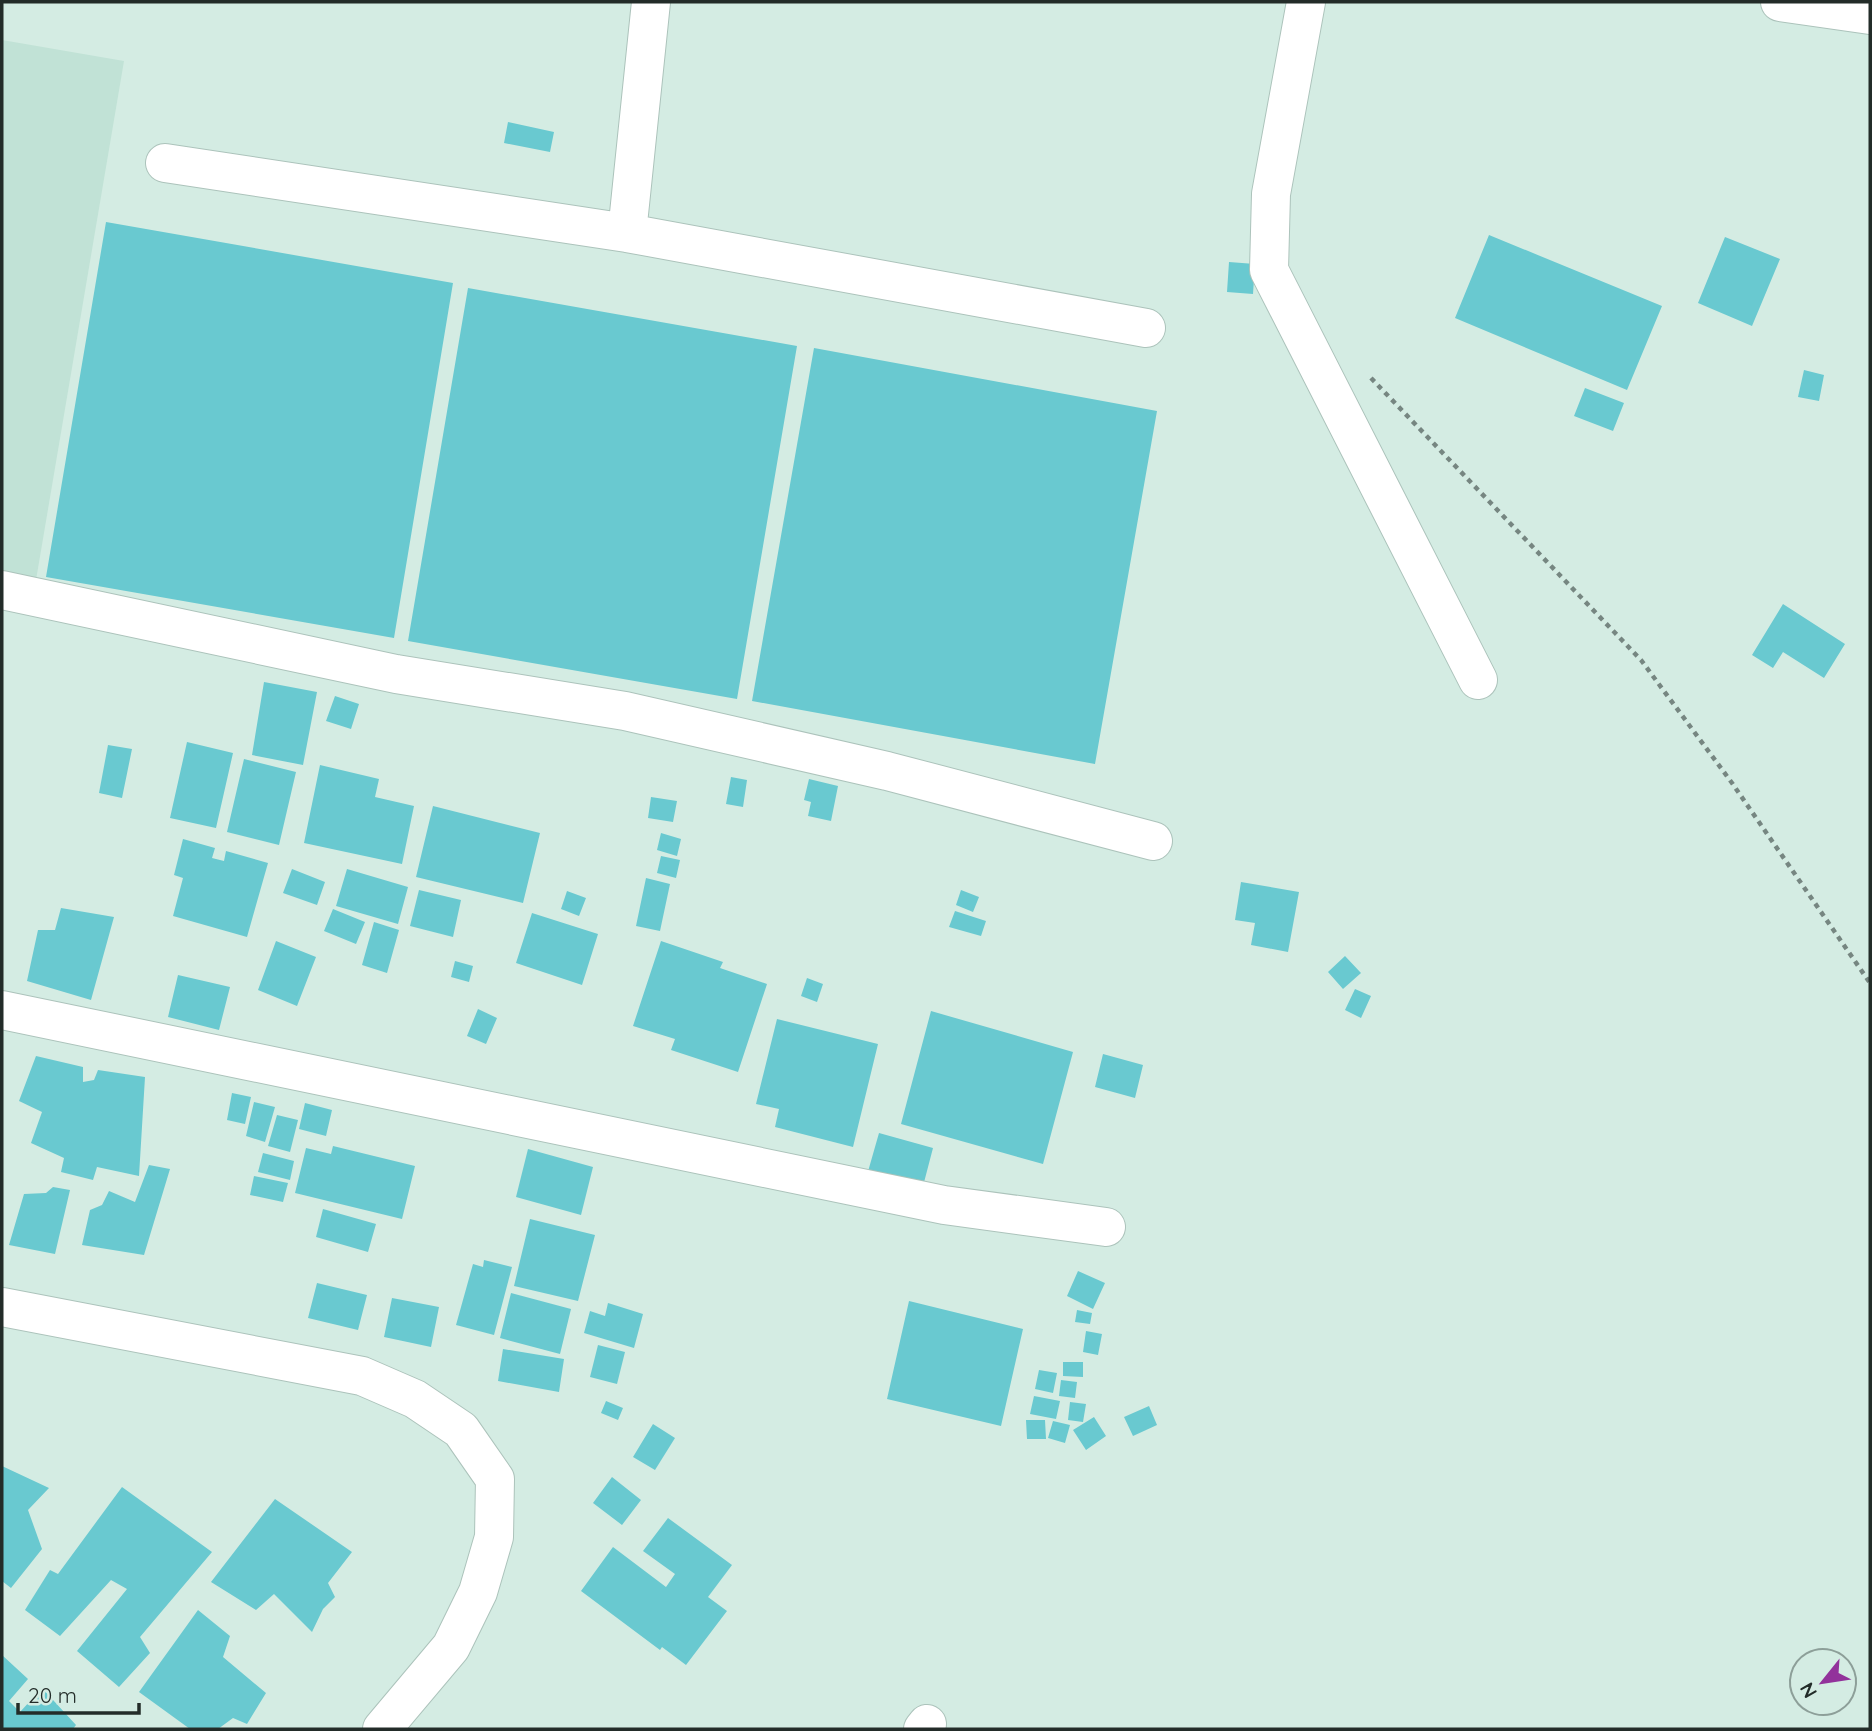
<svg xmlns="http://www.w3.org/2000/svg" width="1872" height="1731" font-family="Quicksand,sans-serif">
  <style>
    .built { fill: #c1e2d6 }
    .building { fill: #69c9d0 }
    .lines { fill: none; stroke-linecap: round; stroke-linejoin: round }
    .minor-casing { stroke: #acc3bb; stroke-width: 40 }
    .highway-casing { stroke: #acc3bb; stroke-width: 40 }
    .path { stroke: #768681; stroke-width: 4.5; stroke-dasharray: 5 5; stroke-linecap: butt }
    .minor { stroke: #fff; stroke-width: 38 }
    .highway { stroke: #fff; stroke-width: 38 }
  </style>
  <rect width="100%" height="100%" fill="#d4ece3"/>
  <path class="built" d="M2 40 124 61 35 586 2 581Z"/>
  <path class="building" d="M508 122 554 132 550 152 504 143Z
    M106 222 453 283 394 638 46 577Z
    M1489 235 1662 306 1627 390 1455 318Z
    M1725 237 1780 259 1752 326 1698 303Z
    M1229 262 1255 264 1253 294 1227 292Z
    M468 288 797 346 737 699 408 641Z
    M814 348 1157 411 1095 764 752 701Z
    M1804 370 1824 375 1819 401 1798 397Z
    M1585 388 1624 403 1613 431 1574 416Z
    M1783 604 1845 644 1824 678 1783 652 1773 668 1752 655Z
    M264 682 317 692 303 765 252 755Z
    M335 696 359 704 351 729 326 721Z
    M187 742 233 753 216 828 170 818Z
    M108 745 132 749 122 798 99 793Z
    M244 759 296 772 279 845 227 832Z
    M320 765 379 779 375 797 414 806 402 864 304 843Z
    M731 777 747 780 743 807 726 804Z
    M809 779 838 786 831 821 808 816 811 802 804 800Z
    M651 797 677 801 673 822 648 818Z
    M433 806 540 833 523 903 416 877Z
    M661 833 681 839 677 856 657 850Z
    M183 839 215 848 212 858 224 861 226 851 268 863 247 937 173 916 183 878 174 875Z
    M661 856 680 860 676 878 657 873Z
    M292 869 325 882 317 905 283 893Z
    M347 869 408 887 398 924 336 906Z
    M646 878 670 884 660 931 636 926Z
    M1241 882 1299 892 1288 952 1251 945 1255 923 1235 920Z
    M419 890 461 900 453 937 410 926Z
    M961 890 979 897 973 912 956 905Z
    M567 891 586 898 579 916 561 909Z
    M61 908 114 917 91 1000 27 981 38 930H55Z
    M333 909 365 922 356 944 324 931Z
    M955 911 986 921 981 936 949 927Z
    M532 913 598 934 582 985 516 963Z
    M374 922 399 930 387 973 362 965Z
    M276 941 316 957 297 1006 258 990Z
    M661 941 723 962 720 968 767 984 738 1072 671 1050 675 1039 633 1026Z
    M1345 956 1361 973 1343 989 1328 972Z
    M455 961 473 966 469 982 451 977Z
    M178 975 230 987 219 1030 168 1017Z
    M807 978 823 984 817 1002 801 996Z
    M1355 989 1371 996 1361 1018 1345 1010Z
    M478 1009 497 1018 486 1044 467 1036Z
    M931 1011 1073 1052 1043 1164 901 1124Z
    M777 1019 878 1044 853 1147 775 1127 779 1109 756 1104Z
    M1103 1054 1143 1065 1135 1098 1095 1087Z
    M36 1056 83 1067V1082L94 1080 98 1070 145 1077 139 1176 97 1167 93 1180 61 1172 64 1158 31 1143 42 1112 19 1101Z
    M232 1093 251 1097 245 1124 227 1120Z
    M254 1102 275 1107 265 1142 246 1136Z
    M305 1103 332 1110 326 1136 299 1129Z
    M277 1115 298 1120 290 1152 268 1146Z
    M879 1133 933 1148 922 1190 867 1175Z
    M333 1146 415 1166 402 1219 295 1193 306 1148 331 1154Z
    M528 1149 593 1167 581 1215 516 1197Z
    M263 1153 294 1161 290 1180 258 1172Z
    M149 1165 170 1169 144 1255 82 1245 90 1210 102 1205 109 1191 135 1202Z
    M254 1176 288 1183 283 1202 250 1195Z
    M53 1187 70 1190 55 1254 9 1245 24 1194 46 1193Z
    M323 1209 376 1224 368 1252 316 1237Z
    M530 1219 595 1235 578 1301 514 1286Z
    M484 1260 512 1267 494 1335 456 1325 473 1264 483 1267Z
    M1078 1271 1105 1283 1093 1309 1067 1296Z
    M317 1283 367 1295 358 1330 308 1318Z
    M511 1293 571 1309 560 1354 500 1338Z
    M392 1298 439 1307 431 1347 384 1337Z
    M909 1301 1023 1329 1001 1426 887 1399Z
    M608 1303 643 1314 634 1348 584 1333 590 1311 605 1316Z
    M1077 1310 1092 1313 1090 1324 1075 1322Z
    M1086 1331 1102 1334 1098 1355 1083 1352Z
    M598 1345 625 1352 617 1384 590 1377Z
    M503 1349 564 1359 559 1392 498 1381Z
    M1063 1362H1083V1377L1063 1376Z
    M1039 1370 1057 1373 1053 1393 1035 1389Z
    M1061 1380 1077 1382 1075 1398 1059 1396Z
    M1034 1396 1060 1401 1056 1419 1030 1414Z
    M606 1401 623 1408 618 1420 601 1413Z
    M1070 1402 1086 1404 1083 1422 1068 1420Z
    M1149 1406 1157 1425 1133 1436 1124 1417Z
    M1094 1417 1106 1436 1086 1450 1073 1430Z
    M1026 1420H1045L1046 1439H1027Z
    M1053 1421 1070 1425 1065 1443 1048 1438Z
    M653 1424 675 1438 655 1470 633 1457Z
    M2 1466 49 1488 28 1510 42 1549 11 1588 2 1581Z
    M612 1477 641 1500 622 1525 593 1503Z
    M122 1487 212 1552 140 1637 150 1653 119 1687 77 1651 127 1589 111 1580 60 1636 25 1610 50 1570 58 1574Z
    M275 1499 352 1552 328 1583 335 1597 323 1609 312 1632 274 1594 256 1610 211 1582Z
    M668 1518 732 1565 708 1597 727 1611 686 1665 662 1647 660 1650 581 1591 613 1547 666 1587 675 1574 643 1551Z
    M198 1610 230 1636 223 1657 266 1693 247 1724 233 1718 218 1729H190L139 1692Z
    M2 1655 28 1679 9 1701 20 1712 42 1688 76 1725 73 1729H2Z"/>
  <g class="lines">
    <g class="minor-casing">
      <path id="minor" d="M1306 2 1271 194 1269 270 1478 680
        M165 163 627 233 651 2
        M627 233 1146 328
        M2 590 396 674 625 711 887 771 1153 841
        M2 1010 944 1205 1106 1227
        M2 1307 362 1376 415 1399 461 1430 495 1479 494 1537 478 1592 451 1647 382 1729
        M923 1729 927 1724"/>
    </g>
    <g class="highway-casing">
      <path id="highway" d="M1780 2 1870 15"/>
    </g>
    <path class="path" d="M1371 378 1641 660 1732 783 1870 983"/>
    <use href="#minor" class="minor"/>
    <use href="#highway" class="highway"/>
  </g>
  <rect width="1872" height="1731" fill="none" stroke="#232c29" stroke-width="7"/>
  <g transform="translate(1823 1682) rotate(240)"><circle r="33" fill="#d4ece3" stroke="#8d9f99" stroke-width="2"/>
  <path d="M0-5L12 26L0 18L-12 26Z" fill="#92329b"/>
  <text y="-10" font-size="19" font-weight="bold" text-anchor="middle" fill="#232c29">N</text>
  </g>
  <path d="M18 1703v10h121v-10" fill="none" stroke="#232c29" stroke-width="3.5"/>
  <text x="28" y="1703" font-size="21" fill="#232c29" stroke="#d4ece3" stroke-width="5" paint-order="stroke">20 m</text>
</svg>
